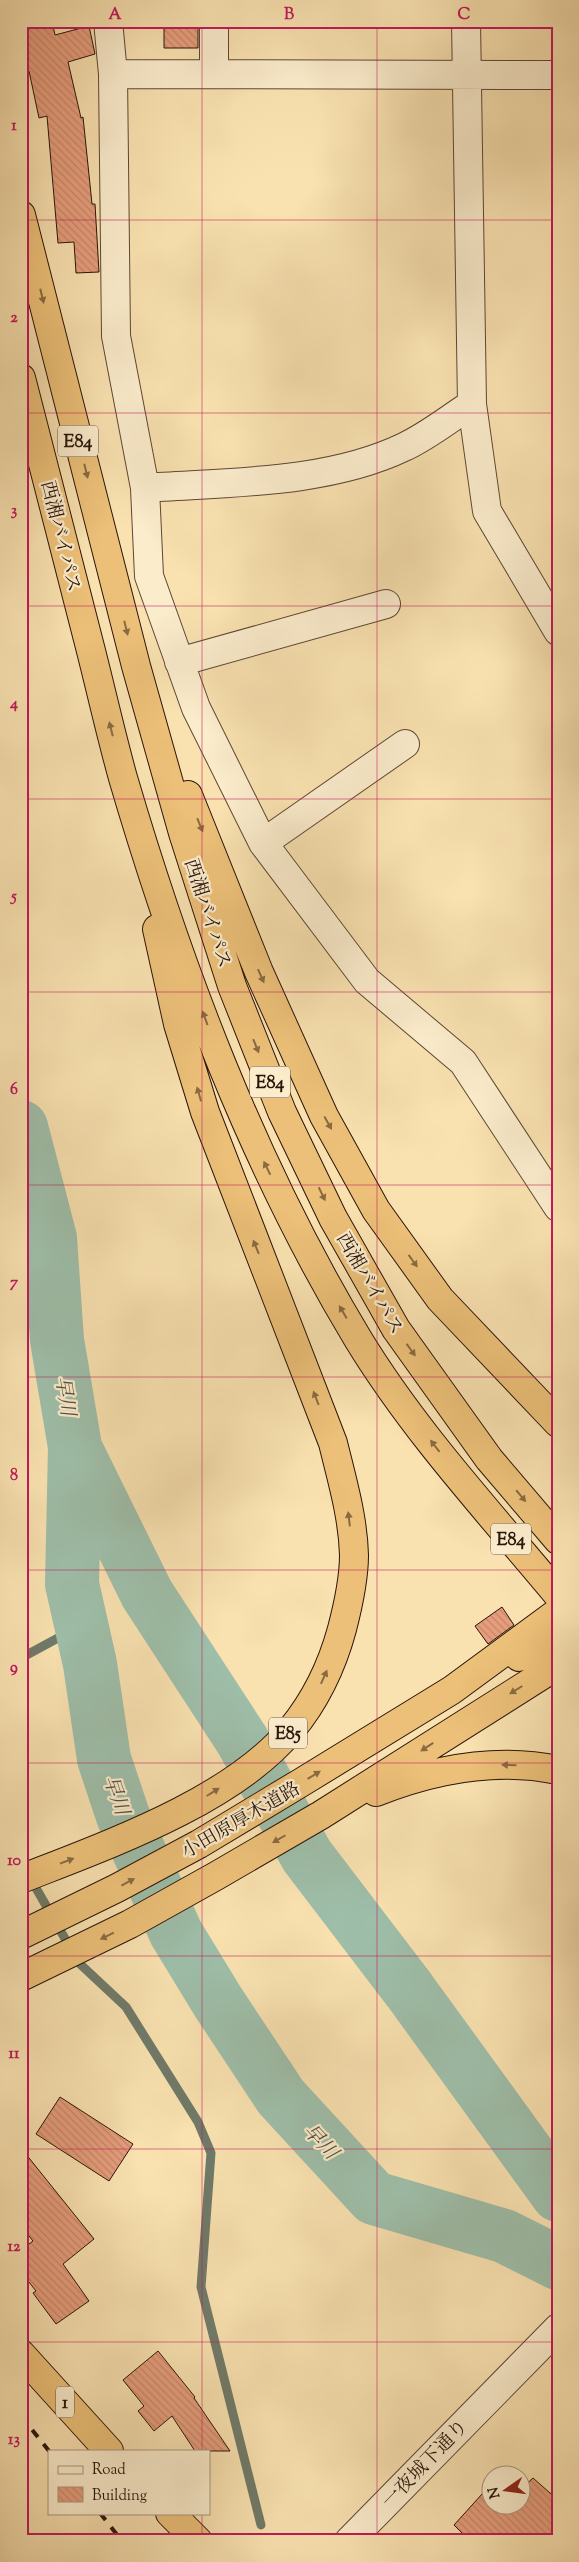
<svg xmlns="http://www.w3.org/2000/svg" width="579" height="2562" font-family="'Sorts Mill Goudy','Noto Serif JP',serif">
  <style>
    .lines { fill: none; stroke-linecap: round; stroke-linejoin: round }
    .stream { stroke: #6f7a69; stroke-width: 9 }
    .river { stroke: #9ebea9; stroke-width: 54 }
    .building { fill: url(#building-back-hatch); stroke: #29140a }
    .minor-casing { stroke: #5d4734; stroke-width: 30 }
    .highway-casing { stroke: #29140a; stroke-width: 30 }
    .minor { stroke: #fbeccc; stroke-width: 28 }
    .highway { stroke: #ecc078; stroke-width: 28 }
    .rail { stroke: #29140a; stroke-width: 4; stroke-dasharray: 9 9; stroke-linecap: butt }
    .oneway { fill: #8a6a41 }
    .grid { fill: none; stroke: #c2185b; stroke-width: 1; stroke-opacity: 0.55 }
    .labels { text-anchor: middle; stroke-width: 4.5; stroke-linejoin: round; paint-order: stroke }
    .shield { fill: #fbeccc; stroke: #685544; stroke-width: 1 }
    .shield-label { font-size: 18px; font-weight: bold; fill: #29140a }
    .street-label { font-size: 19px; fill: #29140a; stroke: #fbeccc }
    .water-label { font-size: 20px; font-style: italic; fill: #525042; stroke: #fbeccc }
    .neatline { fill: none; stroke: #c2185b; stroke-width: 2 }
    .grid-label { font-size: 16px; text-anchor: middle; font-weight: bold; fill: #c2185b }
  </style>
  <defs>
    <pattern id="building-back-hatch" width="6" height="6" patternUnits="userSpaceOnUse" patternTransform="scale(1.25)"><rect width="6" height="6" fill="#e69d7c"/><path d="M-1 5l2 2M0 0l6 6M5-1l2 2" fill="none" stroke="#c5866a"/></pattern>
  </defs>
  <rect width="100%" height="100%" fill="#f9e1b0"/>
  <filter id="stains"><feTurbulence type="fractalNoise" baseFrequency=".004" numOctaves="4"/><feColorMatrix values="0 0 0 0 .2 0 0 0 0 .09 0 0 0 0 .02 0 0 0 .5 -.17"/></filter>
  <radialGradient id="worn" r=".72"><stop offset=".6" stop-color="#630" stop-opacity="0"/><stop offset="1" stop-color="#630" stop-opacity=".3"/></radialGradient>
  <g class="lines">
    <path class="stream" d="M21 1658 82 1625
      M21 1862 79 1963 126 2007 198 2122 211 2153 201 2287 261 2525"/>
    <path class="river" d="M21 1127 50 1238 57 1340 75 1447 72 1584 90 1664 104 1759 123 1816 176 1933 218 2002 281 2097 374 2198 504 2236 558 2263
      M78 1454 147 1594 242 1740 307 1856 410 1991 558 2195"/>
  </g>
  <path class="building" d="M21 21H52L55 35 89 26 95 54 68 62 81 118 83 117 92 204H95L99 272 76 273 74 242 58 243 47 116 39 118 29 71 21 73Z
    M164 21H198V48H164Z
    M502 1607 514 1625 488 1644 475 1626Z
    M60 2097 133 2144 109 2181 36 2134Z
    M21 2148 94 2239 63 2264 89 2301 56 2324 33 2293 36 2291 21 2272V2250L33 2241 21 2226Z
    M158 2351 195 2397 194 2398 230 2451H195L172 2416 154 2431 138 2411 144 2406 123 2380Z
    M533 2478 558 2500V2541H470L454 2525 492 2483V2504H522V2488Z"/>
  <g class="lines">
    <g class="minor-casing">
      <path id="minor" d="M108 21 113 74
        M214 21V74
        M466 21 472 404 487 511 558 631
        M558 75 113 74 116 336 145 488 149 576 196 708 263 843 367 981 463 1062 558 1207
        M145 488C228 482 327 484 404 447 428 436 450 418 472 404
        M179 662 386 604
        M263 843 405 744
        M349 2541 558 2328"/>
    </g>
    <g class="highway-casing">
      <path id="highway" d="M21 215 136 666 183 833 232 986 282 1112 333 1218 396 1329 489 1459 558 1540
        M21 378C44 467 67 557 90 647 101 690 111 735 123 778 180 972 253 1165 358 1339 414 1431 489 1512 558 1595
        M188 795 259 972 324 1116 376 1210 440 1299 558 1423
        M519 1657 558 1638
        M376 1792C434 1769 496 1757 558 1770
        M21 1879C107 1845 231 1802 291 1730 315 1701 332 1666 342 1629 348 1606 354 1580 354 1555 353 1517 342 1480 333 1443L205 1112 178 1024 157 929
        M21 1935 117 1888 199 1844 302 1782 452 1690 558 1612
        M21 1977 130 1924 216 1876 321 1815 558 1665
        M21 2354 109 2451
        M170 2513 198 2541"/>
    </g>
    <use href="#minor" class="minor"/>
    <use href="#highway" class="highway"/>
    <path class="rail" d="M21 2416 49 2451
      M100 2513 122 2541"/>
  </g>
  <defs><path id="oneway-solid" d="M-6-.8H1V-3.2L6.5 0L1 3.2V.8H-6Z" transform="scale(1.25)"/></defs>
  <g class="oneway">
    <use href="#oneway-solid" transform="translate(42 296) rotate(76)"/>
    <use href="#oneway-solid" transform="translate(86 471) rotate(76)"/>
    <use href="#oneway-solid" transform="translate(126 628) rotate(76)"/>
    <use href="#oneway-solid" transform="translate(111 729) rotate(-104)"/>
    <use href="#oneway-solid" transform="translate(200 825) rotate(68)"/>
    <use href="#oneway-solid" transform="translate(261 976) rotate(66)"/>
    <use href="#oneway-solid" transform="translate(205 1018) rotate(-110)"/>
    <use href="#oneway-solid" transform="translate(256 1046) rotate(68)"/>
    <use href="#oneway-solid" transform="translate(199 1094) rotate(-106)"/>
    <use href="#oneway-solid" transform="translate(328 1123) rotate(61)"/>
    <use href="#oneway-solid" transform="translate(267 1168) rotate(-116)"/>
    <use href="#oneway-solid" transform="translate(322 1194) rotate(64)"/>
    <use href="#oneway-solid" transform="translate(256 1247) rotate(-112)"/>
    <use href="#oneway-solid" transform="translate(413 1261) rotate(54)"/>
    <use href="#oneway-solid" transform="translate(343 1312) rotate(-120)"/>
    <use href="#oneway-solid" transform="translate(411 1350) rotate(54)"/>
    <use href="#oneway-solid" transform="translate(316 1398) rotate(-111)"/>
    <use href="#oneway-solid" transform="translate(435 1446) rotate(-128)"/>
    <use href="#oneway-solid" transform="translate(521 1496) rotate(50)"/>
    <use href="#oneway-solid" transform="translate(349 1519) rotate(-97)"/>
    <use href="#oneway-solid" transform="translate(324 1677) rotate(-66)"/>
    <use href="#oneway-solid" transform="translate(516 1690) rotate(148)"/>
    <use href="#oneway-solid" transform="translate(427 1747) rotate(147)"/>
    <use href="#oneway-solid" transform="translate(509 1765) rotate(-178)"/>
    <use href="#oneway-solid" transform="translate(314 1775) rotate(-31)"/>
    <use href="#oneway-solid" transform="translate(213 1792) rotate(-32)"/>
    <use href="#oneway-solid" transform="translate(279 1839) rotate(150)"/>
    <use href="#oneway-solid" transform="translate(67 1861) rotate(-21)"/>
    <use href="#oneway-solid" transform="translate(128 1882) rotate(-28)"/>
    <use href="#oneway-solid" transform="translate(107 1936) rotate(154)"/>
  </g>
  <path class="grid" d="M202 21V2451M377 21V2541M21 220H558M21 413H558M21 606H558M21 799H558M21 992H558M21 1185H558M21 1377H558M21 1570H558M21 1763H558M21 1956H558M21 2149H558M21 2342H558M202 2513V2541"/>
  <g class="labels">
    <g class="shield">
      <rect x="58" y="425.5" width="40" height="31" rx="4"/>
      <rect x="250" y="1066.5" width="40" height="31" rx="4"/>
      <rect x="491" y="1523.5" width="40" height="31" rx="4"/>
      <rect x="269" y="1717.5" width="38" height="31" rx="4"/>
      <rect x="56" y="2386.5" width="18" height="31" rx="4"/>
    </g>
    <g class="shield-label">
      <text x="78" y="447">E84</text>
      <text x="270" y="1088">E84</text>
      <text x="511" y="1545">E84</text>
      <text x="288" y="1739">E85</text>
      <text x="65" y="2408">1</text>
    </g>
    <g class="street-label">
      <text transform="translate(62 536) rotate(76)" y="7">西湘バイパス</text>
      <text transform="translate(209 913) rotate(72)" y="7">西湘バイパス</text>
      <text transform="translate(371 1283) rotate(60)" y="7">西湘バイパス</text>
      <text transform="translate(240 1819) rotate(-30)" y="7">小田原厚木道路</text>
      <text transform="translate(424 2463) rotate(-46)" y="7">一夜城下通り</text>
    </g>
    <g class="water-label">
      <text transform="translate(66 1396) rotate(81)" y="7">早川</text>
      <text transform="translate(117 1795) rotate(71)" y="7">早川</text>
      <text transform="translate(321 2141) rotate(47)" y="7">早川</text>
    </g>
  </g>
  <rect width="579" height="2562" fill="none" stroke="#f9e1b0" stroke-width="55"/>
  <rect x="48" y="2450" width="162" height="65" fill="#fbeccc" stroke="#a7967e"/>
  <rect x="58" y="2466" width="25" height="8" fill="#fbeccc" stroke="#a7967e"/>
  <text x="92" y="2474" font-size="15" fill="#29140a">Road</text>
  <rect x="58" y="2487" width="25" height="15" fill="url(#building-back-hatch)" stroke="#a7967e"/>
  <text x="92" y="2500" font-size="15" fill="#29140a">Building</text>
  <g transform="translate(506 2490) rotate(256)"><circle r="24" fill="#fbeccc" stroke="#a7967e"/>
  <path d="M0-4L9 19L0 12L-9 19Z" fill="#8f2418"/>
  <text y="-8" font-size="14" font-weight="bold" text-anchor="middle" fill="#29140a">N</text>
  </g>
  <rect x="28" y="28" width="524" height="2506" class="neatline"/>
  <g class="grid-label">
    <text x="115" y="19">A</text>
    <text x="289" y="19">B</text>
    <text x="464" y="19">C</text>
    <text x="14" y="130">1</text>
    <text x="14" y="322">2</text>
    <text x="14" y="515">3</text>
    <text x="14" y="708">4</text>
    <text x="14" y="901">5</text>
    <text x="14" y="1094">6</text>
    <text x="14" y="1287">7</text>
    <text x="14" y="1480">8</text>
    <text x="14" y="1672">9</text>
    <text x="14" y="1865">10</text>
    <text x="14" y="2058">11</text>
    <text x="14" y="2251">12</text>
    <text x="14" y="2444">13</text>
  </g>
  <rect width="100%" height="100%" filter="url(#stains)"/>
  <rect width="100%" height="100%" fill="url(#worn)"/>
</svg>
